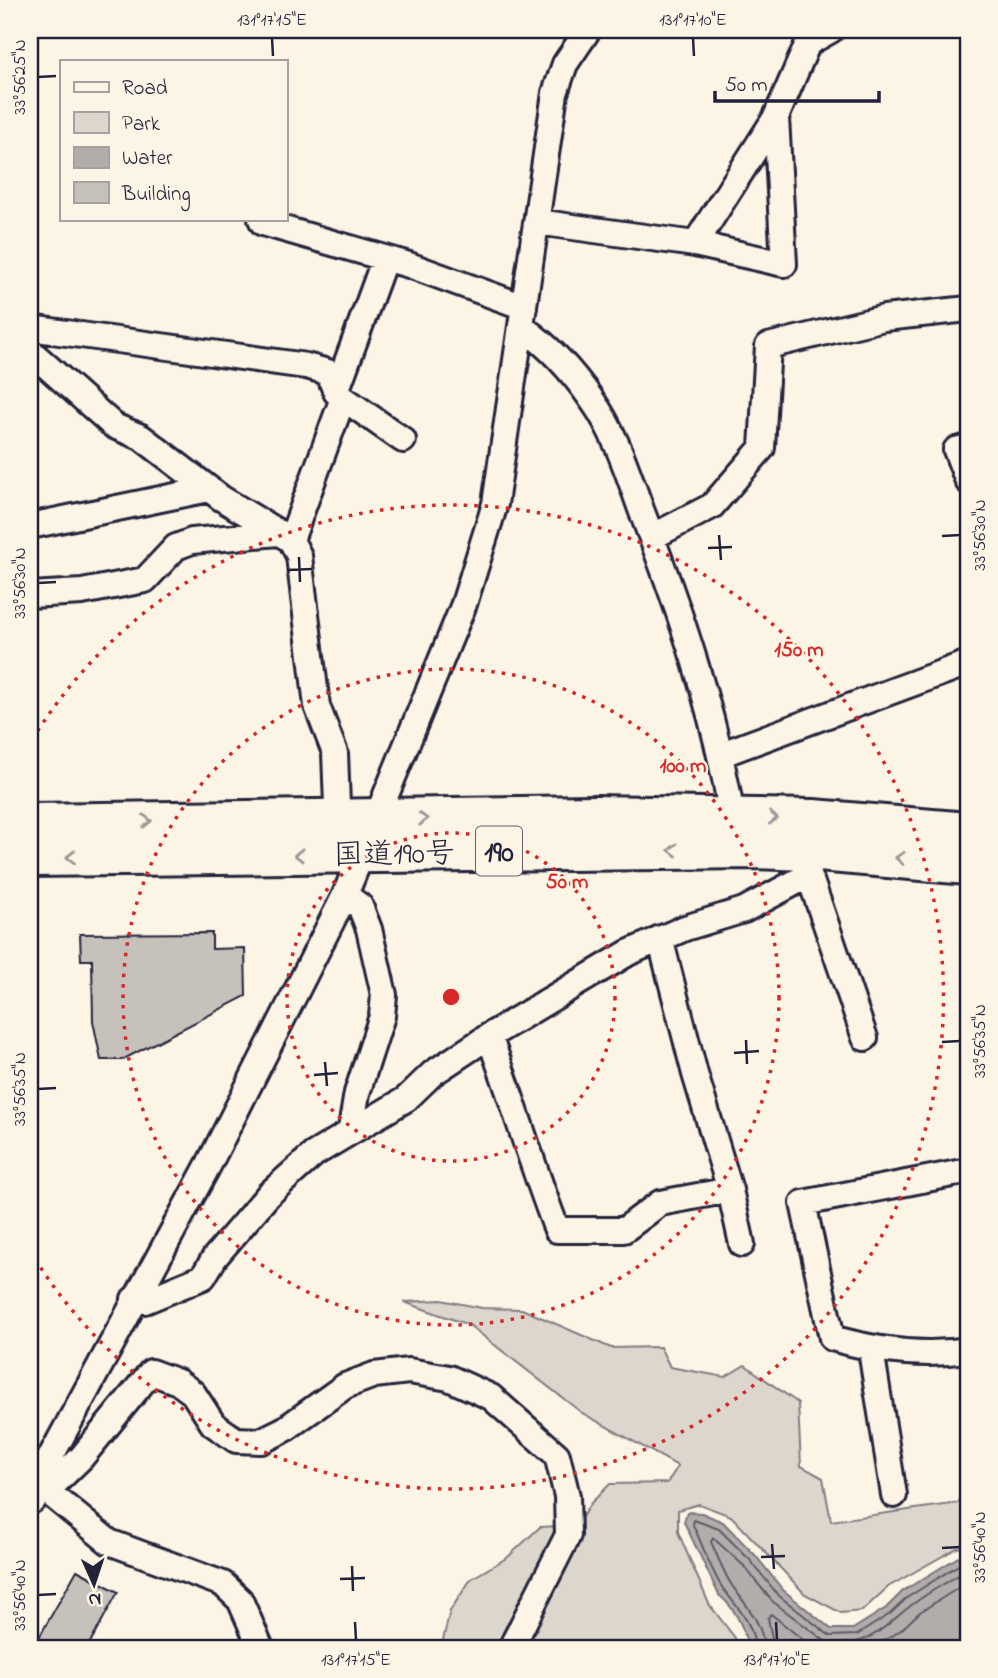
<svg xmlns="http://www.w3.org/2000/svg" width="998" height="1678" font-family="'Indie Flower','Klee One',sans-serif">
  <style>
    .green { fill: #dcd6cc; stroke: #7f7c84; stroke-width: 2 }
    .water { fill: #b2adab; stroke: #78757e; stroke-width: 2 }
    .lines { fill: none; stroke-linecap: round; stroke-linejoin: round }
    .shore { stroke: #5c5a68; stroke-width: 2 }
    .building { fill: #c6c1bb; stroke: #22223b; stroke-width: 2 }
    .street-casing { stroke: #22223b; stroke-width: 30 }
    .secondary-casing { stroke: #22223b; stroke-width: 38 }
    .highway-casing { stroke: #22223b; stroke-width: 44 }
    .street { stroke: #fcf5e5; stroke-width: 24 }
    .secondary { stroke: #fcf5e5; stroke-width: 33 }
    .highway { stroke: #fcf5e5; stroke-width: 38 }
    .oneway { stroke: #9a9698 }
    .ticks { fill: none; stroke: #22223b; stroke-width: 2.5 }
    .ring { fill: none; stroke: #d62828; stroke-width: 3.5; stroke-dasharray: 3.5 7 }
    .labels { text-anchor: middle; stroke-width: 5; stroke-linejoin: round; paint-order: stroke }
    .shield { fill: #fcf5e5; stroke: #63616e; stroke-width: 2 }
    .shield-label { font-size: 28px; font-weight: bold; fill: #22223b }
    .street-label { font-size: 30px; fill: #22223b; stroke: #fcf5e5 }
    .centre { fill: #d62828; stroke: #fcf5e5; stroke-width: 3.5 }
    .ring-label { font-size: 21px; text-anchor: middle; font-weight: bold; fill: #d62828; stroke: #fcf5e5; stroke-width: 5; stroke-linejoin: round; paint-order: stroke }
    .neatline { fill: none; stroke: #22223b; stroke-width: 2.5 }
    .ticks-label { font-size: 18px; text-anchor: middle; fill: #22223b }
  </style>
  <rect width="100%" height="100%" fill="#fcf5e5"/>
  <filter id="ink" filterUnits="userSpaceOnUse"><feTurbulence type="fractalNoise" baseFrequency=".0143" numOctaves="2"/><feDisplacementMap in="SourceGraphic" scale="14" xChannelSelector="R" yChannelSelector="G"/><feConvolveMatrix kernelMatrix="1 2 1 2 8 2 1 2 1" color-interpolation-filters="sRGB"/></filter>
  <g filter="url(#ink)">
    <path class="green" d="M441 1300 482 1308 522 1309 611 1348 660 1347 670 1367 725 1377 745 1365 798 1403 801 1466 823 1478 831 1521 958 1503 968 1486V1546L957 1548 888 1587 862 1611 841 1613 805 1594 731 1516 699 1504 678 1510V1532L709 1604 735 1638 737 1648H441L450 1611 471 1579 508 1557 540 1527 577 1525 590 1504 610 1484 667 1483 678 1466 582 1413 469 1325 404 1302Z"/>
    <path class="water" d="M687 1512 702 1513 723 1522 755 1555 783 1590 831 1629H853L886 1608 903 1591 968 1551V1648H748C744 1627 736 1609 719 1595L684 1522Z"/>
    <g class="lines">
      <path class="shore" d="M755 1648C753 1623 739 1609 724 1590 711 1572 703 1545 693 1525L694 1520 719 1529 750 1560 778 1595 830 1636 857 1635 890 1614 908 1597 968 1559
        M764 1648C762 1620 745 1605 731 1584 723 1571 717 1555 711 1542L713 1538 743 1565 772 1601 829 1644C873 1646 881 1628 913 1604 930 1591 950 1581 968 1569
        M774 1648 768 1618 771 1614 813 1648
        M872 1648 901 1630 920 1612 968 1582"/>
    </g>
    <path class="building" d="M212 933V949L245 948 246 996 122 1060H101L93 1021 92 960H81L80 934Z
      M77 1570 118 1592 87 1648H33Z"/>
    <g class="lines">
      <g class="street-casing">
        <path id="street" d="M261 219 263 223 409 265 524 307
          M537 222 695 244 784 264 776 117 808 43 831 30
          M695 244 776 117
          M30 328 306 366 328 372 336 392 343 398 291 540
          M523 328C549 346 574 374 592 400 616 433 628 474 642 512 680 611 715 712 732 817
          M30 351 114 426 141 437 221 498 291 540 299 556 317 706 335 753 338 831
          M336 392 385 258
          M343 398 403 440
          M968 447 956 450 968 481
          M30 526 209 489
          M652 537 712 506 762 448 768 346 884 318 968 309
          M30 595 82 592 145 580 176 547 192 541 278 533
          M722 754 968 663
          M809 875 865 1038
          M345 895 360 906 369 929 384 995 382 1016 357 1093 351 1129
          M660 938 695 1074 730 1190 742 1244
          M489 1036C513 1100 532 1166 557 1230H624L660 1203 730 1190
          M968 1171 803 1203 832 1338C877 1351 922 1357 968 1350
          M134 1299 145 1301 203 1277 215 1257 269 1194 314 1154 406 1099 433 1073 489 1036 628 953 685 928 744 910 809 875 808 851
          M871 1350 894 1495
          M36 1482 109 1542 223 1584 240 1600 261 1648
          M37 1482 209 1164 345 895 464 604 495 504 555 93 565 64 588 30
          M48 1490 81 1458 151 1372 178 1382 193 1393 213 1424 236 1440 261 1441 285 1429 345 1386 374 1375 409 1371 449 1378 491 1397 557 1455 567 1496 568 1535 511 1648"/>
      </g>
      <g class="secondary-casing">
        <path id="secondary" d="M30 1497 37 1482"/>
      </g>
      <g class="highway-casing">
        <path id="highway" d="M30 823 596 815 813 819 968 832
          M30 857 754 849 808 851 968 865"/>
      </g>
      <use href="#street" class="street"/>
      <use href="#secondary" class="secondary"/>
      <use href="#highway" class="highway"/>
    </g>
    <defs><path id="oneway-chevron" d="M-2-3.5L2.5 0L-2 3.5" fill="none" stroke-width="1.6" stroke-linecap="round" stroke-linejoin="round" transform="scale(1.75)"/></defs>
    <g class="oneway">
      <use href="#oneway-chevron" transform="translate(773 818) rotate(1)"/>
      <use href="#oneway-chevron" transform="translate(423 819) rotate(-1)"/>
      <use href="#oneway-chevron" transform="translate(147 821) rotate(-1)"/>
      <use href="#oneway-chevron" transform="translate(673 850) rotate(180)"/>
      <use href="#oneway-chevron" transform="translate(299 855) rotate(179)"/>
      <use href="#oneway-chevron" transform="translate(71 857) rotate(179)"/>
      <use href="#oneway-chevron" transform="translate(900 858) rotate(-175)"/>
    </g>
  </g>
  <path class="ticks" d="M272 38 273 56M693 38 694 56M38 77 56 76M719 535 721 560M942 536 960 535M708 548 732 547M299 557 300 582M287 570 312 569M38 583 56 582M746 1040 747 1064M942 1042 960 1041M734 1053 759 1051M325 1062 327 1086M314 1075 338 1073M38 1089 56 1088M772 1544 774 1569M942 1548 960 1547M761 1557 785 1556M352 1566 353 1591M340 1579 365 1578M38 1595 56 1594M355 1622 356 1640M776 1622 777 1640"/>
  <g class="ring">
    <circle cx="451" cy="997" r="164"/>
    <circle cx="451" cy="997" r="328"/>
    <path d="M32 740A492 492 0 1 1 32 1254"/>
  </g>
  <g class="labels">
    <rect class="shield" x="476" y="826.5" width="46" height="49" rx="5"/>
    <g class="shield-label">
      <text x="499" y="861">190</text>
    </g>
    <g class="street-label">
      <text transform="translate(394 853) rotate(-1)" y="10">国道190号</text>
    </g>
  </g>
  <circle cx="451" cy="997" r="10" class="centre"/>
  <g class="ring-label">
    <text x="799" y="656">150 m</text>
    <text x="683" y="772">100 m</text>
    <text x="567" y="888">50 m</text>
  </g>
  <rect width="998" height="1678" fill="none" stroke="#fcf5e5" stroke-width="77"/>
  <rect x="60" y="60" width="228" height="161" fill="#fcf5e5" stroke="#a5a1a1" stroke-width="2"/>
  <rect x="74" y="82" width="35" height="10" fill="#fcf5e5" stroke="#a5a1a1" stroke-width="2"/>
  <text x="122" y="94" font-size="21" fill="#22223b">Road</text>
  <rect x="74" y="112" width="35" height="21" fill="#dcd6cc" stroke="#a5a1a1" stroke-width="2"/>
  <text x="122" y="130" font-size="21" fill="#22223b">Park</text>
  <rect x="74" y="147" width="35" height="21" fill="#b2adab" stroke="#a5a1a1" stroke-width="2"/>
  <text x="122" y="164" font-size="21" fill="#22223b">Water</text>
  <rect x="74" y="182" width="35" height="21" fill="#c6c1bb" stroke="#a5a1a1" stroke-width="2"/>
  <text x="122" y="200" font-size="21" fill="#22223b">Building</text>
  <g transform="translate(94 1584) rotate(177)" stroke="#fcf5e5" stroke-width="5" paint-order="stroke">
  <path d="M0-5L12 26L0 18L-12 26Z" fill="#22223b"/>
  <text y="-10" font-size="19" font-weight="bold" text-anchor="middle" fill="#22223b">N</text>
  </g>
  <path d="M715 91v10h164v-10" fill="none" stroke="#22223b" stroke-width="3.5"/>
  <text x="725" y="91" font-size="21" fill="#22223b" stroke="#fcf5e5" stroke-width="5" paint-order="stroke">50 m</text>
  <rect x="38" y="38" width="922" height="1602" class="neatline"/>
  <g class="ticks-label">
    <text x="272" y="25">131°17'15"E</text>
    <text x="693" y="25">131°17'10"E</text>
    <text transform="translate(19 77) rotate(-90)" y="6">33°56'25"N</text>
    <text transform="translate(979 535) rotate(-90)" y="6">33°56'30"N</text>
    <text transform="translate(19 583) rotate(-90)" y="6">33°56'30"N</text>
    <text transform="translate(979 1041) rotate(-90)" y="6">33°56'35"N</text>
    <text transform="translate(19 1089) rotate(-90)" y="6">33°56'35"N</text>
    <text transform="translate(979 1547) rotate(-90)" y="6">33°56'40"N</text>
    <text transform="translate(19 1595) rotate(-90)" y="6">33°56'40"N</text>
    <text x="356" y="1665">131°17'15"E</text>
    <text x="777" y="1665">131°17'10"E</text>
  </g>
</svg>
